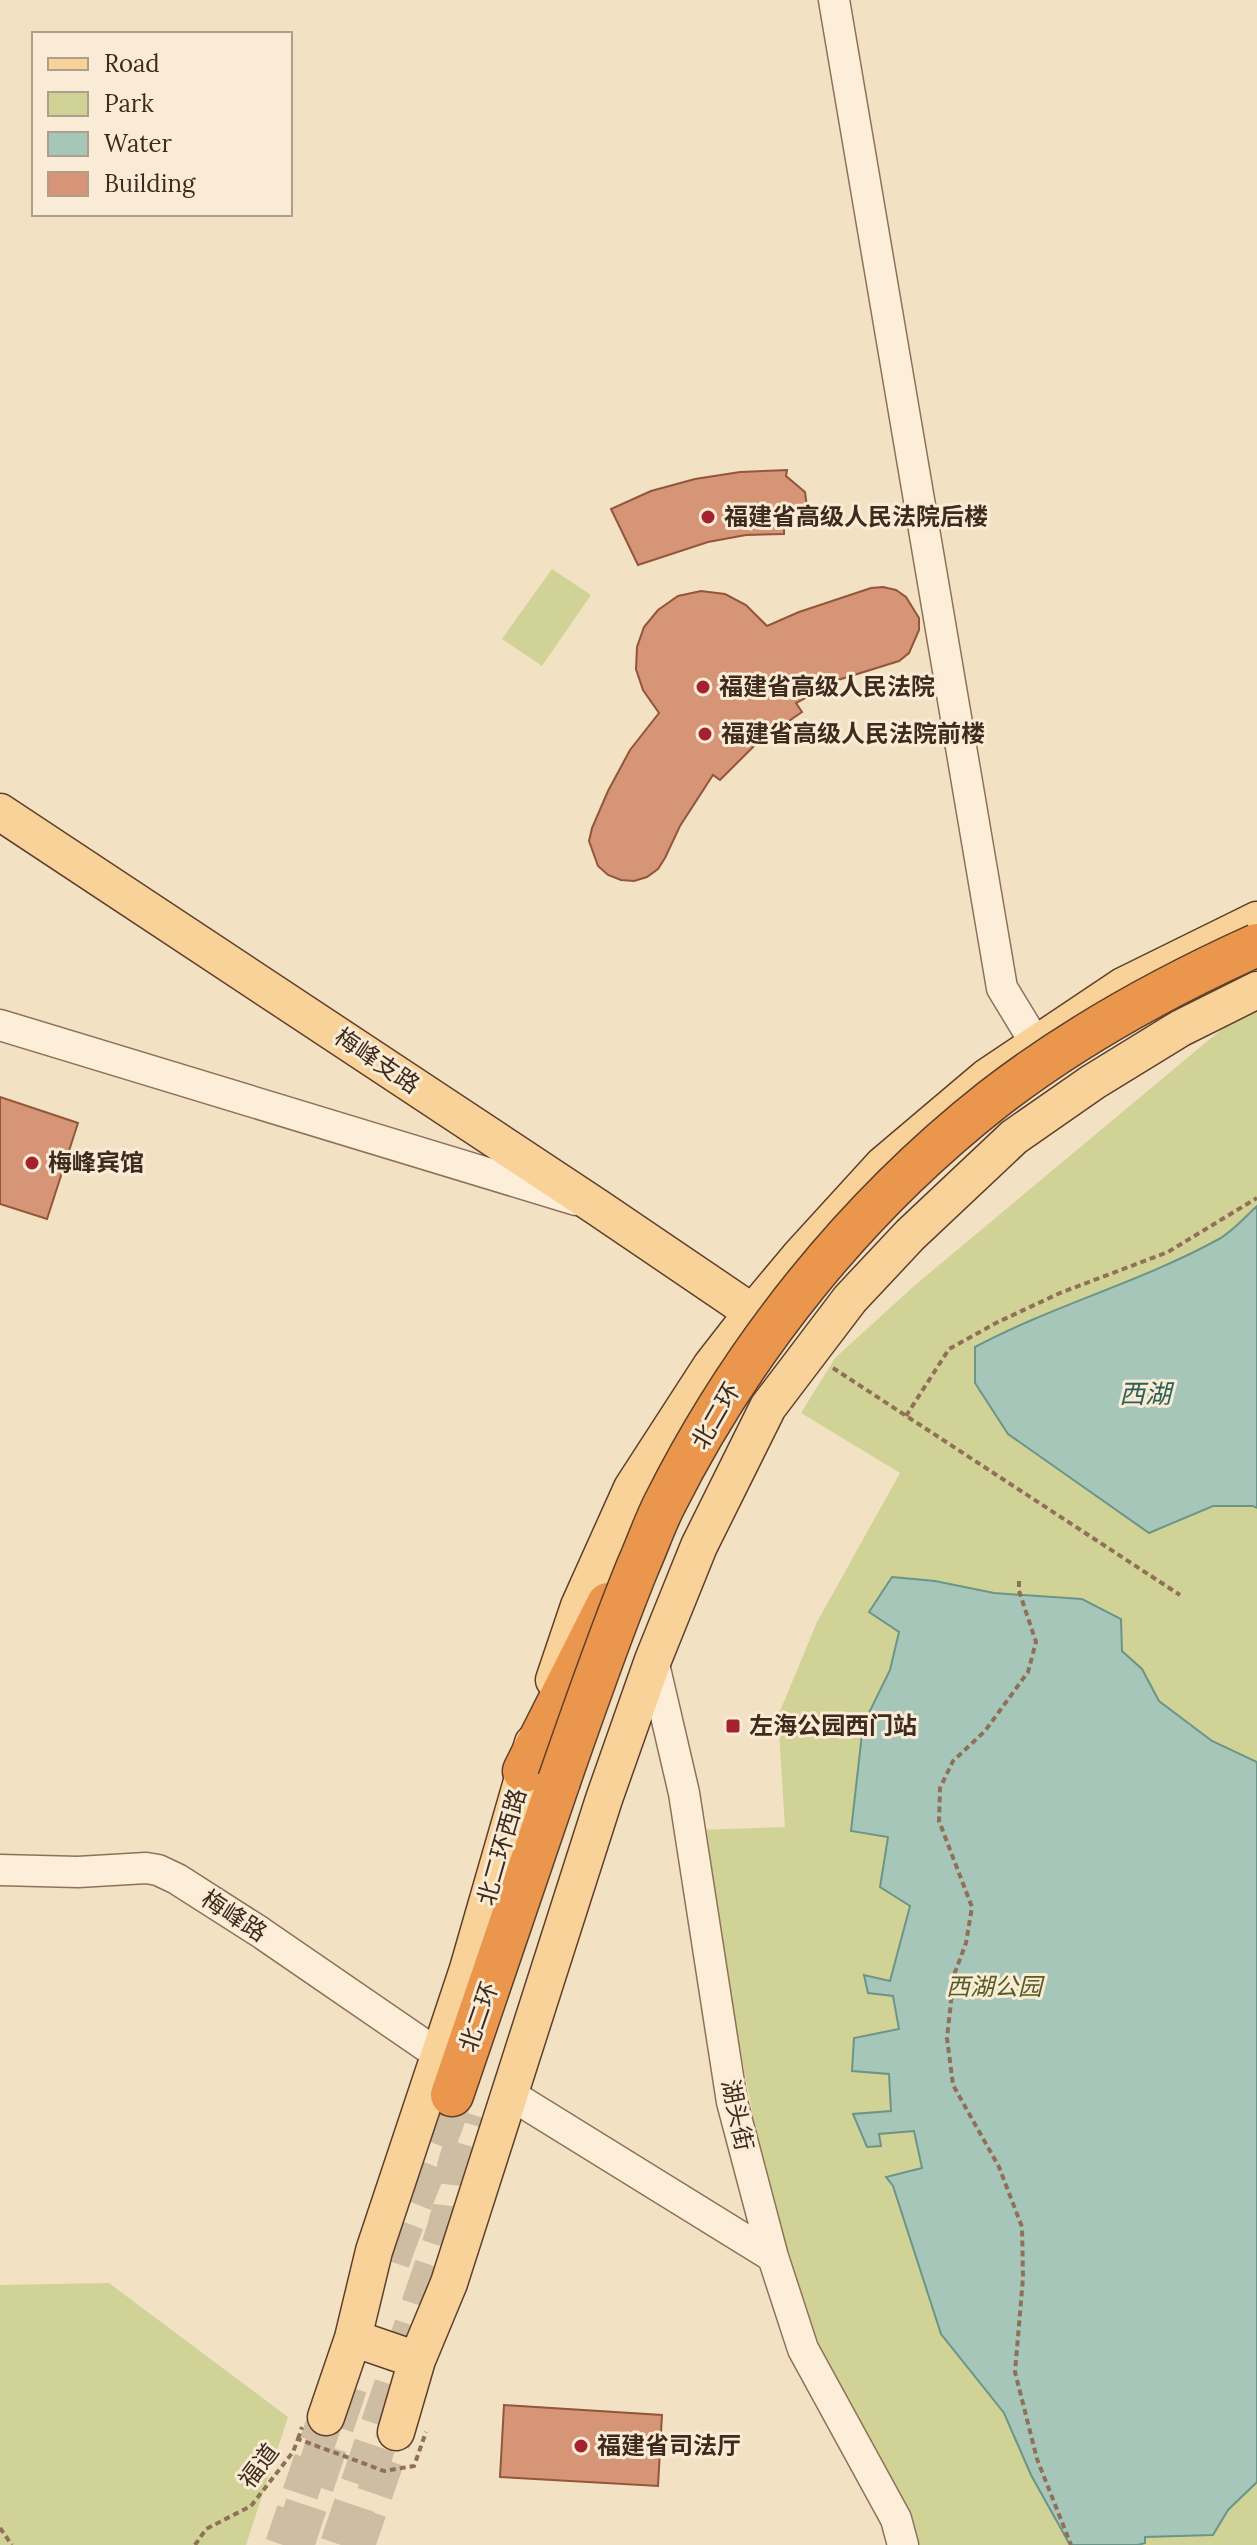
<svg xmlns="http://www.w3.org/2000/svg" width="1257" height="2545" font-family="Lora,'Noto Sans SC',serif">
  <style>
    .green { fill: #d1d396 }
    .water { fill: #a6c6ba; stroke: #6c9587; stroke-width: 2 }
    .building { fill: #d59576; stroke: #92563b; stroke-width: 2 }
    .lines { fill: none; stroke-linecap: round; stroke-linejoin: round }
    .major-tunnel { stroke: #cfbda3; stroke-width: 36; stroke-dasharray: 36 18; stroke-linecap: butt }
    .highway-tunnel { stroke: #cfbda3; stroke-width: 42; stroke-dasharray: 42 21; stroke-linecap: butt }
    .minor-casing { stroke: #907158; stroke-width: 33 }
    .major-casing { stroke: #5e3f2c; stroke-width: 39 }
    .highway-casing { stroke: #5e3f2c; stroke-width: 45 }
    .path { stroke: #907158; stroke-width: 4; stroke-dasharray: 6 4; stroke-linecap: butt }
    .minor { stroke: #fceed9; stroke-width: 30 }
    .major { stroke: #f9d299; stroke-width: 36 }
    .highway { stroke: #ea974d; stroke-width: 42 }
    .highway-bridge-casing { stroke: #5e3f2c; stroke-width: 45; stroke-linecap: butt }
    .path-bridge { stroke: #907158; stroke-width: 4; stroke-dasharray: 6 4; stroke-linecap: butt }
    .highway-bridge { stroke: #ea974d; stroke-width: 42 }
    .poi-dot { fill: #a6212e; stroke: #f9ebd5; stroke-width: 3 }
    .labels { text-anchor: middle; stroke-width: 6; stroke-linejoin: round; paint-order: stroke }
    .poi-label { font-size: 24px; font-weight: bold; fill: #3f2b1d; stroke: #f9ebd5; text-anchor: start }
    .street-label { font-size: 24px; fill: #3f2b1d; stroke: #f9ebd5 }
    .park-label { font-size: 24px; font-style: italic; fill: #545d22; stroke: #f9ebd5 }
    .water-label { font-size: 26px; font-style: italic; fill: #2b6058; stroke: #f9ebd5 }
  </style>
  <rect width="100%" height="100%" fill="#f3e1c4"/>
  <path class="green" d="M552 569 591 595 542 666 502 639Z
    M1257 1005V2545H903L807 2338 778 2246 698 1830 785 1827 778 1716 817 1622 900 1473 801 1413 835 1358 914 1286 1247 1008Z
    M109 2283 288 2417 246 2545H0V2285Z"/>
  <path class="water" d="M1257 1206V1508L1253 1506H1213L1149 1533 1008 1434 975 1383V1347C1054 1305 1141 1282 1219 1239 1233 1231 1245 1217 1257 1206Z
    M892 1577 935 1581 994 1593 1082 1599 1121 1619 1122 1651 1142 1669 1159 1701 1212 1741 1257 1762V2482L1228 2510 1213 2535 1145 2537V2543L1138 2545H1070L1031 2475 1004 2413 941 2334 893 2186 886 2177 922 2168 914 2131 879 2134 881 2146 867 2147 853 2114 891 2111 889 2074 852 2071 854 2038 899 2029 893 1996 868 1993 864 1975 890 1981 910 1906 880 1887 888 1837 851 1831 863 1725 890 1670 899 1632 869 1612Z"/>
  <path class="building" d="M787 470 786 476 805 492 807 507 799 520 784 528V534L746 535 708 542 638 565 611 509 651 491 695 479 740 472Z
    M883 587 896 590 906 597 919 618V630L909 653 899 661 838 680 796 703 802 712 758 742 720 780 713 775 680 826 665 858 658 869 647 877 634 881 621 880 608 875 598 866 589 841 592 828 608 791 630 750 659 713 643 690 636 669 637 647 644 627 658 610 678 596 701 591 725 594 746 605 767 626 799 612 871 588Z
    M0 1097 78 1123 47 1219 0 1204Z
    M504 2405 662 2415 658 2486 500 2477Z"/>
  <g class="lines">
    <path class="major-tunnel" d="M283 2545 326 2417
      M357 2545 396 2432"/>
    <path class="highway-tunnel" d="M389 2261C408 2205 434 2152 452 2095
      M293 2545 348 2381
      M341 2545 447 2232 453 2210 458 2167 474 2115"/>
    <g class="minor-casing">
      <path id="minor" d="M834 0 1002 988 1036 1044
        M0 1025 576 1200
        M653 1660 684 1793 732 2102 773 2257 803 2349 896 2519 903 2545
        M0 1870 78 1872 146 1868 158 1870 177 1879 260 1932 439 2055
        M508 2093 773 2257"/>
    </g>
    <g class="major-casing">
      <path id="major" d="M0 812 597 1207 771 1325
        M554 1680 579 1606 632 1488 711 1366 753 1312 799 1257 883 1165 987 1077 1123 986 1257 920
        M353 2338 417 2360
        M326 2417 353 2338 374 2251 468 1969 533 1743
        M396 2432 417 2360 449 2283 604 1799 653 1660 699 1546 768 1407 850 1299 910 1235 1014 1137 1093 1082 1181 1028 1257 990"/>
    </g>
    <g class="highway-casing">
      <path id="highway" d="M524 1771 608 1604
        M452 2095 559 1781"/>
    </g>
    <path class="path" d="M833 1368 1180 1595
      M906 1416 949 1349 996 1323 1060 1293 1168 1252 1257 1198
      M1019 1581V1591L1036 1642 1028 1672 985 1731 953 1761 940 1788 939 1821 972 1907 966 1943 954 1975 947 2038 953 2085 999 2167 1022 2227 1023 2278 1015 2372 1037 2459 1071 2545
      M298 2439 302 2427
      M0 2528 12 2545"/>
    <use href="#minor" class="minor"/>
    <use href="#major" class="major"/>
    <use href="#highway" class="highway"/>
    <g class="highway-bridge-casing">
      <path id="highway-bridge" d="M559 1781C584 1709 609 1637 638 1566 647 1546 654 1525 664 1505 742 1349 855 1208 992 1100 1073 1037 1164 987 1257 945"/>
    </g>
    <path class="path-bridge" d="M195 2545 206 2529 251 2506 293 2452 298 2439 384 2471 414 2466 426 2432"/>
    <use href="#highway-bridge" class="highway-bridge"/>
  </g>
  <g class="poi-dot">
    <circle cx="708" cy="517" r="8"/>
    <circle cx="703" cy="687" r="8"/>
    <circle cx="705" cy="734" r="8"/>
    <circle cx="32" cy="1163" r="8"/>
    <rect x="725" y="1718" width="16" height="16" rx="4"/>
    <circle cx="581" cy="2446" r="8"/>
  </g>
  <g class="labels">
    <g class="poi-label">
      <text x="724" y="525">福建省高级人民法院后楼</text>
      <text x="719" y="695">福建省高级人民法院</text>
      <text x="721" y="742">福建省高级人民法院前楼</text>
      <text x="48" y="1171">梅峰宾馆</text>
      <text x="749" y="1734">左海公园西门站</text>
      <text x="597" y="2454">福建省司法厅</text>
    </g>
    <g class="street-label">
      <text transform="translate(377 1061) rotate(34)" y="8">梅峰支路</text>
      <text transform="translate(716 1416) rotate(-60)" y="8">北二环</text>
      <text transform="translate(502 1847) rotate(-74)" y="8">北二环西路</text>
      <text transform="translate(234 1916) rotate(33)" y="8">梅峰路</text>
      <text transform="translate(479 2017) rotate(-71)" y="8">北二环</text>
      <text transform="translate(737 2115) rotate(78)" y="8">湖头街</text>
      <text transform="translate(259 2466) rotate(-53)" y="8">福道</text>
    </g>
    <g class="park-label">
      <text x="994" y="1995">西湖公园</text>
    </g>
    <g class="water-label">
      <text x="1145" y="1403">西湖</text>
    </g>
  </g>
  <rect x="32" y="32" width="260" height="184" fill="#f9ebd5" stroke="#af9e8b" stroke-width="2"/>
  <rect x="48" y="58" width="40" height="12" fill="#f9d299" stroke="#af9e8b" stroke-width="2"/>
  <text x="104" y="72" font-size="24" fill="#3f2b1d">Road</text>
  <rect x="48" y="92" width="40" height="24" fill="#d1d396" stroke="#af9e8b" stroke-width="2"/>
  <text x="104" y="112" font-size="24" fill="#3f2b1d">Park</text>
  <rect x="48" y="132" width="40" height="24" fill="#a6c6ba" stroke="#af9e8b" stroke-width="2"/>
  <text x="104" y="152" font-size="24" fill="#3f2b1d">Water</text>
  <rect x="48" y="172" width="40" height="24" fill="#d59576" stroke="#af9e8b" stroke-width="2"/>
  <text x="104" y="192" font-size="24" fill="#3f2b1d">Building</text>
</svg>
